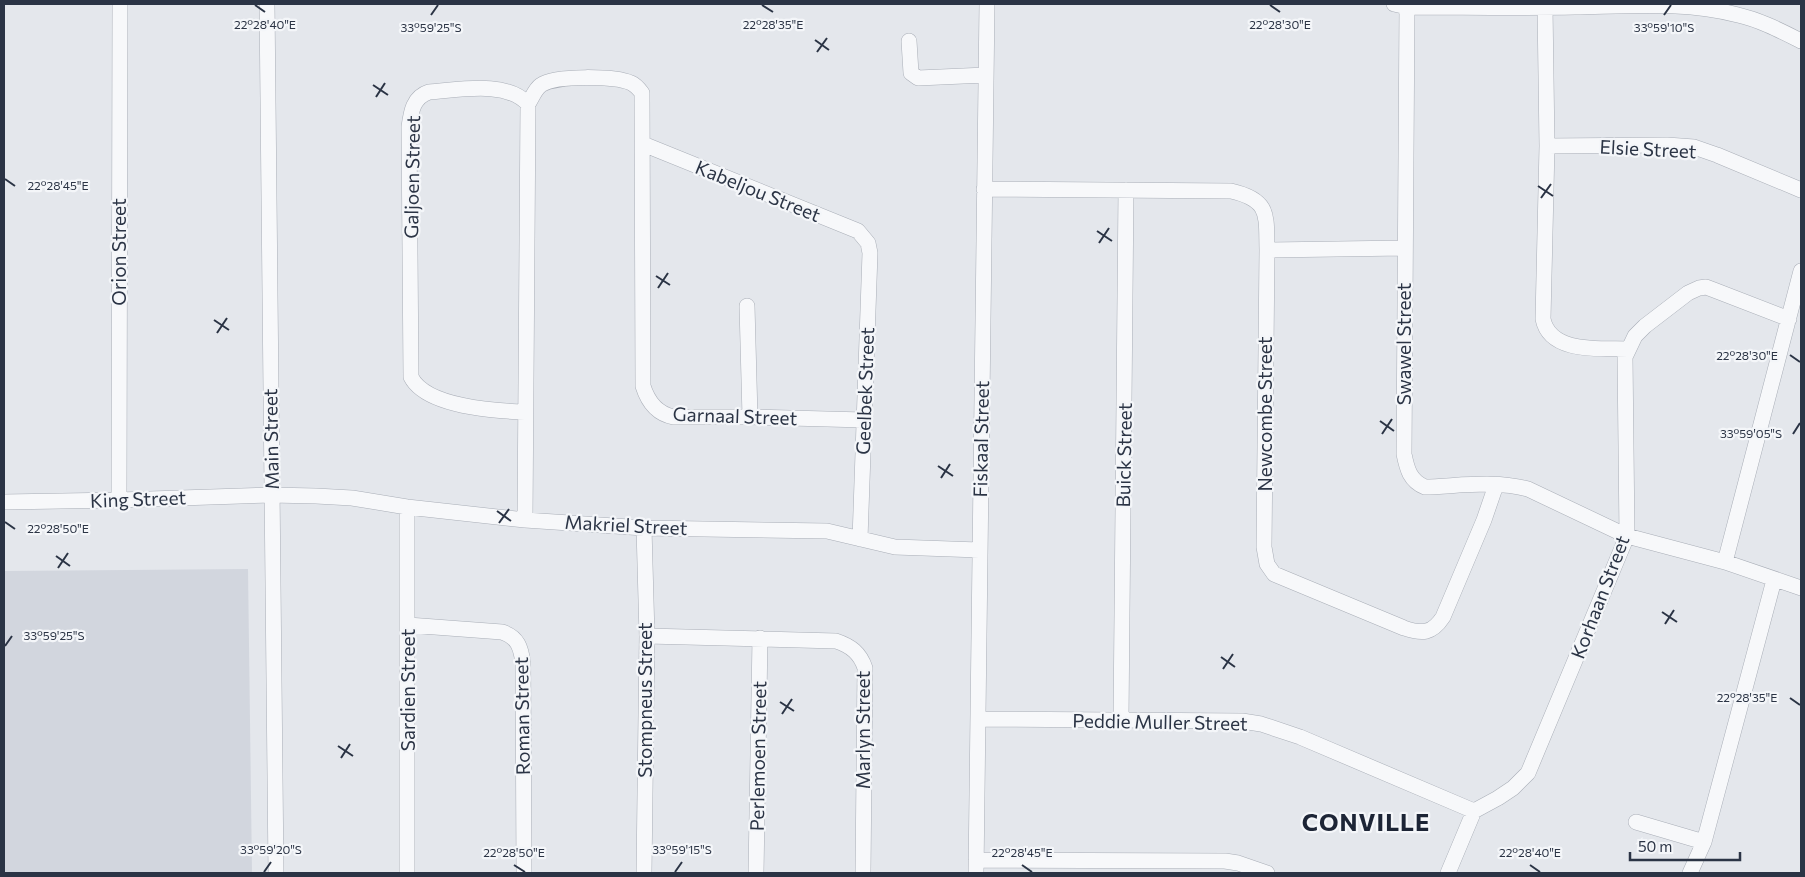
<svg xmlns="http://www.w3.org/2000/svg" width="1805" height="877" font-family="Commissioner,sans-serif">
  <style>
    .built { fill: #d2d6de }
    .lines { fill: none; stroke-linecap: round; stroke-linejoin: round }
    .minor-casing { stroke: #a9aeb7; stroke-width: 16 }
    .minor { stroke: #f7f8fa; stroke-width: 15 }
    .ticks { fill: none; stroke: #2b3445; stroke-width: 2 }
    .labels { text-anchor: middle; stroke-width: 4.5; stroke-linejoin: round; paint-order: stroke }
    .street-label { font-size: 19px; fill: #2b3445; stroke: #f4f6f9 }
    .district-label { font-size: 24px; font-weight: bold; letter-spacing: 1px; fill: #1d2536; stroke: #f4f6f9 }
    .ticks-label { font-size: 12px; text-anchor: middle; fill: #2b3445; stroke: #f4f6f9; stroke-width: 4.5; stroke-linejoin: round; paint-order: stroke }
  </style>
  <rect width="100%" height="100%" fill="#e4e7ec"/>
  <path class="built" d="M248 569 252 873H4V571Z"/>
  <g class="lines">
    <g class="minor-casing">
      <path id="minor" d="M267 4 276 873
        M1394 4 1407 7C1463 7 1519 8 1575 7 1629 6 1685 1 1738 15 1760 20 1781 31 1801 41
        M1407 7 1404 454C1407 469 1410 481 1425 487 1459 486 1496 480 1528 489L1627 536 1725 562 1801 588
        M1545 7 1547 146 1543 319C1550 354 1601 348 1628 349
        M909 41 911 73 918 78 986 75
        M528 104C532 98 535 89 541 85 555 75 615 76 631 83 636 85 639 89 642 93L643 386C648 402 657 414 674 417H750L864 420
        M643 144 858 231 868 243 870 253 860 539
        M1547 146 1667 145 1694 147 1717 155 1801 190
        M984 189 1231 191C1271 200 1266 216 1267 250L1264 547 1267 564 1274 574 1404 628C1422 634 1432 634 1443 617L1484 520 1496 485
        M1267 250 1404 248
        M747 306 750 417
        M119 500 120 4
        M4 502 119 500 271 495 316 496 352 498 407 507 525 520 644 528 827 531 895 547 979 550
        M525 520 528 104C506 80 459 90 429 92 413 97 411 112 409 127L411 377C426 407 495 411 525 412
        M1725 562 1801 271
        M408 625 502 632C518 637 521 648 523 663L524 873
        M647 636 836 641C851 646 860 653 865 668L863 873
        M978 719 1242 721 1261 724 1300 737 1474 811
        M1121 720 1126 190
        M1636 822 1704 842
        M976 860 1225 861 1238 863 1267 873
        M407 873V507
        M644 873 647 636 644 528
        M756 873 760 638
        M976 873 987 4
        M1448 873 1474 811 1498 798 1513 788 1528 773 1627 536 1625 357 1635 336 1645 326 1688 293 1699 288 1706 287 1714 290 1789 319
        M1690 873 1704 842 1774 580"/>
    </g>
    <use href="#minor" class="minor"/>
  </g>
  <path class="ticks" d="M255 5 265 12M762 5 773 12M1270 5 1280 12M431 15 438 5M1664 15 1671 5M815 40 829 50M817 52 827 38M373 85 388 95M376 97 385 83M5 179 15 186M1538 186 1553 196M1541 198 1551 184M1097 231 1112 241M1099 243 1109 228M656 276 670 285M658 288 668 273M214 320 229 330M217 333 227 318M1790 355 1800 362M1380 421 1394 431M1382 434 1392 419M1793 434 1800 423M938 466 953 476M941 478 950 464M497 511 511 521M5 522 15 529M499 523 509 509M56 556 70 566M58 568 68 553M1662 612 1677 622M1665 624 1674 610M5 646 12 636M1221 657 1235 667M1223 669 1233 654M1790 698 1800 705M780 702 794 711M782 714 792 699M338 746 353 756M341 758 350 744M514 865 525 872M1022 865 1032 872M1530 865 1540 872M264 872 271 862M675 872 682 862"/>
  <g class="labels">
    <g class="street-label">
      <text transform="translate(1648 149) rotate(3)" y="7">Elsie Street</text>
      <text transform="translate(412 177) rotate(-89)" y="7">Galjoen Street</text>
      <text transform="translate(758 191) rotate(22)" y="7">Kabeljou Street</text>
      <text transform="translate(119 252) rotate(-90)" y="7">Orion Street</text>
      <text transform="translate(1404 344) rotate(-90)" y="7">Swawel Street</text>
      <text transform="translate(865 391) rotate(-88)" y="7">Geelbek Street</text>
      <text transform="translate(1265 414) rotate(-90)" y="7">Newcombe Street</text>
      <text transform="translate(735 416) rotate(2)" y="7">Garnaal Street</text>
      <text transform="translate(271 439) rotate(-91)" y="7">Main Street</text>
      <text transform="translate(981 439) rotate(-89)" y="7">Fiskaal Street</text>
      <text transform="translate(1124 455) rotate(-89)" y="7">Buick Street</text>
      <text transform="translate(138 499) rotate(-2)" y="7">King Street</text>
      <text transform="translate(626 525) rotate(3)" y="7">Makriel Street</text>
      <text transform="translate(1600 597) rotate(-69)" y="7">Korhaan Street</text>
      <text transform="translate(408 690) rotate(-90)" y="7">Sardien Street</text>
      <text transform="translate(645 700) rotate(-90)" y="7">Stompneus Street</text>
      <text transform="translate(522 716) rotate(-91)" y="7">Roman Street</text>
      <text transform="translate(1160 722) rotate(1)" y="7">Peddie Muller Street</text>
      <text transform="translate(863 730) rotate(-90)" y="7">Marlyn Street</text>
      <text transform="translate(758 756) rotate(-89)" y="7">Perlemoen Street</text>
    </g>
    <g class="district-label">
      <text x="1366" y="831">CONVILLE</text>
    </g>
  </g>
  <g class="ticks-label">
    <text x="265" y="29">22°28'40"E</text>
    <text x="773" y="29">22°28'35"E</text>
    <text x="1280" y="29">22°28'30"E</text>
    <text x="431" y="32">33°59'25"S</text>
    <text x="1664" y="32">33°59'10"S</text>
    <text x="58" y="190">22°28'45"E</text>
    <text x="1747" y="360">22°28'30"E</text>
    <text x="1751" y="438">33°59'05"S</text>
    <text x="58" y="533">22°28'50"E</text>
    <text x="54" y="640">33°59'25"S</text>
    <text x="1747" y="702">22°28'35"E</text>
    <text x="271" y="854">33°59'20"S</text>
    <text x="682" y="854">33°59'15"S</text>
    <text x="514" y="857">22°28'50"E</text>
    <text x="1022" y="857">22°28'45"E</text>
    <text x="1530" y="857">22°28'40"E</text>
  </g>
  <rect width="1805" height="877" fill="none" stroke="#2b3445" stroke-width="10"/>
  <path d="M1630 852v8h110v-8" fill="none" stroke="#2b3445" stroke-width="2.5"/>
  <text x="1638" y="852" font-size="15" fill="#2b3445" stroke="#f4f6f9" stroke-width="4" paint-order="stroke">50 m</text>
</svg>
